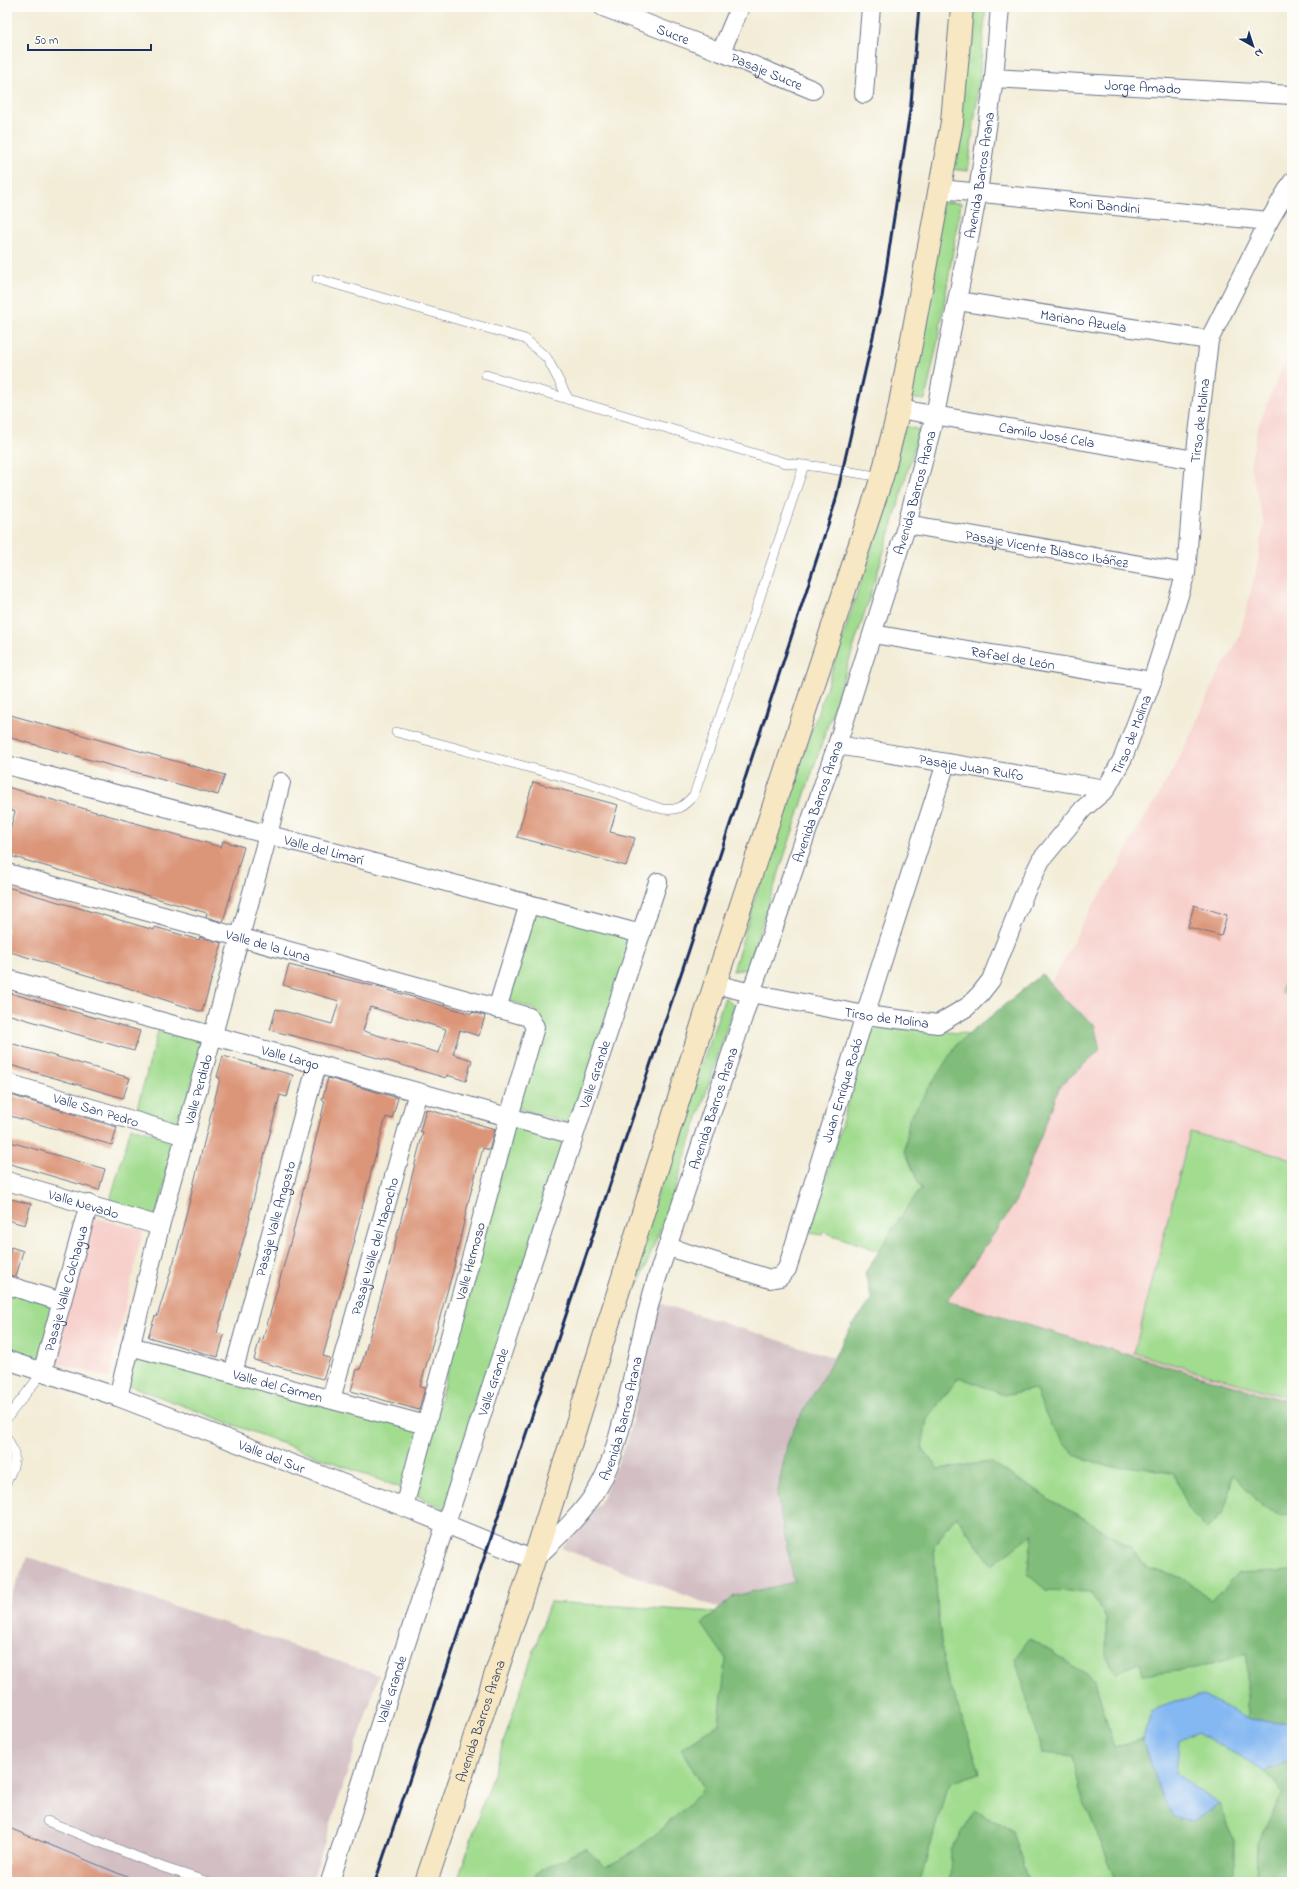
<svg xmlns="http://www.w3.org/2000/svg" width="1299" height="1889" font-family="'Indie Flower',sans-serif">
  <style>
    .built { fill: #f7d0cc }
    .industrial { fill: #d2bec3 }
    .green { fill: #a1dc8f; stroke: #5e8676 }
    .forest { fill: #80bc7a; stroke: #4e766c }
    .water { fill: #84b8f2; stroke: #5074a8 }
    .building { fill: #db9579; fill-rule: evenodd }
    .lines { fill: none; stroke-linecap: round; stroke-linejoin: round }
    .service-casing { stroke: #677289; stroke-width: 10 }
    .minor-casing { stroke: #677289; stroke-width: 20 }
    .secondary-casing { stroke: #677289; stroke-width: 24 }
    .service { stroke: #fff; stroke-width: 9 }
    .minor { stroke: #fff; stroke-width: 18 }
    .secondary { stroke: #f7e8c3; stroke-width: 22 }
    .rail { stroke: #1b2f5e; stroke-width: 3 }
    .labels { text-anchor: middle; stroke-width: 3.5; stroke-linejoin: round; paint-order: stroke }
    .street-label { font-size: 14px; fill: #1b2f5e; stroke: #fdfcf7 }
  </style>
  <rect width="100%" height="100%" fill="#fdfcf7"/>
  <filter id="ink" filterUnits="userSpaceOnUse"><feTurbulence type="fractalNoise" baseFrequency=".025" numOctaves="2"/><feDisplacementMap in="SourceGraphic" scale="8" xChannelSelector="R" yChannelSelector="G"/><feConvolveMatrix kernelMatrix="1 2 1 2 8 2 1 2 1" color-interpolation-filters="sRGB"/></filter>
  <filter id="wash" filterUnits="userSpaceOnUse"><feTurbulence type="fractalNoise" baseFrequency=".012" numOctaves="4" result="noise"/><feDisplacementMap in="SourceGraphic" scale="16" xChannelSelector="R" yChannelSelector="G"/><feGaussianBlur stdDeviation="0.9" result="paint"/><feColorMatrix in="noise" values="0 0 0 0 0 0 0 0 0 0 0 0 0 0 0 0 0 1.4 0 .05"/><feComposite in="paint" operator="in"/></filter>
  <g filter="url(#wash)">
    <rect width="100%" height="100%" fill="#f3edd8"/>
    <path class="built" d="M1292 343V1412L942 1309 1039 1001 1061 966 1085 918 1119 866 1137 829 1154 803 1180 757 1215 680 1239 638 1257 567 1264 522 1250 466 1257 429Z
      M94 1218 143 1230 109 1378 53 1362Z"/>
    <path class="industrial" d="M660 1303 858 1365 818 1646 561 1548 599 1504 627 1442Z
      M28 1557 379 1675 312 1882H7V1604Z"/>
    <path class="green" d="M972 7H986L977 100 968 171 951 169Z
      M942 202 961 203 938 340 925 400 908 398Z
      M903 425 919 430 893 523 855 643 747 969 733 971 773 840 828 683 876 535Z
      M533 904 636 933 572 1124 517 1108 540 1027 536 1010 505 999Z
      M1292 958V996L1281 993Z
      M725 997 734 1006 670 1204 639 1284 627 1282Z
      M160 1024 205 1037 180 1128 135 1115Z
      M870 1026 1012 1037 912 1262 824 1232 822 1235 810 1233Z
      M514 1118 569 1133 446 1509 415 1495Z
      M131 1127 177 1140 156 1218 109 1204Z
      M1190 1132 1292 1159V1399L1134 1353Z
      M7 1290 56 1305 41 1362 7 1350Z
      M134 1353 422 1430 406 1490 126 1384Z
      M858 1365 1292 1412V1882H790Z
      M550 1602 801 1617 768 1882H457Z"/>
    <path class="forest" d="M1042 974 1067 1002 1094 1024 1100 1050 1060 1086 1014 1205 947 1301 1292 1403V1514L1280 1515 1263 1507 1233 1474 1225 1511 1207 1529 1190 1512 1174 1474 1143 1467H1108L1074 1455 1051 1426 1035 1389 1004 1395 959 1377 927 1419 922 1448 938 1469 990 1462 1063 1507 1077 1514 1131 1548 1147 1568 1183 1578 1211 1600 1239 1573 1292 1570V1723L1247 1719V1654L1195 1669 1143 1675 1140 1663 1115 1672 1106 1655V1617L1090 1592 1046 1590 1027 1574 1033 1534 992 1565 956 1516 934 1546 938 1615 945 1673 967 1731 980 1773 953 1782 946 1790 920 1882H538L534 1874 586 1848 605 1867C645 1849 673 1819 704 1788L681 1749 719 1723 726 1659 702 1624 734 1596 794 1582 777 1496 787 1445 794 1428 853 1324 872 1300 865 1273 903 1213 921 1189 905 1151 909 1119 957 1044Z
      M1030 1638 1095 1680 1114 1748 1143 1739 1152 1767 1194 1822 1219 1803 1234 1842V1882H1117L1080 1792 1073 1756 1042 1753 1015 1658Z
      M1292 1758V1882H1256L1257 1843 1283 1793 1265 1771Z
      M975 1810 1013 1831 1028 1882H950L951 1849Z"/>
    <path class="water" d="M1203 1696 1247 1719 1292 1723V1758L1265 1771 1197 1732 1179 1741 1176 1774 1219 1803 1194 1822 1174 1816 1163 1800 1143 1739 1150 1711 1175 1702Z"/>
    <g id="blocks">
      <path class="building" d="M7 714 225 775 218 795 7 737Z
        M533 782 618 805 610 832 635 838 626 866 517 837Z
        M7 787 221 847 223 841 244 847 223 922 206 917 207 913 7 855V839L15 812 7 809Z
        M7 887 154 930 155 927 199 940 200 937 222 943 202 1012 119 985 7 951Z
        M1194 905 1227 915 1221 936 1188 927Z
        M289 965 381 988 472 1014V1012L485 1016 479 1036 460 1030 453 1054 472 1060 466 1081 447 1075 446 1078 357 1052 270 1030 276 1009 332 1024 339 1001 283 985ZM370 1007 446 1029 439 1053 363 1031Z
        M7 992 140 1031 134 1051 7 1014Z
        M10 1043 130 1078 123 1098 7 1064V1052Z
        M223 1056 293 1075 287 1097 280 1095 267 1145 249 1217H250L217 1333 224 1335 218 1357 148 1337 155 1316 157 1317 177 1251 220 1078 217 1077Z
        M328 1078 398 1098 392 1119 386 1117 372 1168 354 1240H355L323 1356 330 1358 323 1379 254 1360 260 1338 263 1339 292 1236 325 1101 322 1100Z
        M7 1094 117 1127 112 1145 7 1115Z
        M426 1109 495 1129 489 1150 483 1148 469 1199 453 1271 420 1387 425 1388 419 1410 351 1391 357 1369 360 1370 389 1267 423 1132 420 1131Z
        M7 1141 105 1169 99 1190 7 1163Z
        M7 1198 31 1204 25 1225 7 1220Z
        M11 1247 23 1251 16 1277 7 1275V1260Z
        M7 1827 139 1882H7Z"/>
    </g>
  </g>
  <g filter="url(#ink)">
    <use href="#blocks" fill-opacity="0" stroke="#677289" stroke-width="1"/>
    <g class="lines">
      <g class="service-casing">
        <path id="service" d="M317 279 525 339 547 358 569 400
          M486 375 786 463 820 467 882 477
          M396 732 587 783 662 809C678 811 683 807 694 795L804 465
          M7 1418 42 1373
          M7 1438C18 1456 16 1462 7 1481
          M47 1821 162 1867 208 1882"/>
      </g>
      <g class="minor-casing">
        <g id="minor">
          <path id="s1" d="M603 7 721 52 813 90"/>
          <path d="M721 52 740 7"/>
          <path id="s2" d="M994 78 1292 95"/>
          <path d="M864 94 871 7"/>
          <path id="s3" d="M940 189 1269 221"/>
          <path id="s4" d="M958 301 1209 340"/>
          <path id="s5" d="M899 409 1195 460"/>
          <path id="s6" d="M907 524 1186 573"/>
          <path id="s7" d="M873 634 1152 681"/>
          <path id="s8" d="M837 745 1106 789"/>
          <path id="s9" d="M7 765 641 934"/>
          <path id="s10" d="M7 873 529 1017 535 1027 509 1117 404 1507"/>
          <path id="s11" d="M7 979 574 1135"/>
          <path id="s12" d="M715 984 751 993 865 1015 938 1024 967 1007 980 994 991 980 1024 895 1041 860 1083 809 1106 789 1123 758 1152 681 1186 573 1195 460 1209 340 1269 221 1292 182"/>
          <path d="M497 1009 529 904"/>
          <path id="s13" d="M7 1083 185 1136"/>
          <path id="s14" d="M7 1181 160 1226"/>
          <path id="s15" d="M668 1247 770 1279 780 1277 787 1269 865 1015 946 763"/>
          <path d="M7 1285 62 1302"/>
          <path id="s16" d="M130 1346 426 1425"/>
          <path id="s17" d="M7 1360 118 1397 404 1507 534 1560C556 1538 582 1515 598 1488 612 1464 618 1437 625 1411 635 1367 643 1324 656 1281L751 993 837 745 907 524 935 415 978 192 994 78 1000 7"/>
          <path id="s18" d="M42 1373 89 1204"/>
          <path id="s19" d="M233 1373 317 1064"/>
          <path id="s20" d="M118 1397 160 1226 268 835 281 782"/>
          <path id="s21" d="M331 1399 418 1092"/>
          <path id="s22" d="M330 1882 392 1686 658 882"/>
        </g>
      </g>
      <g class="secondary-casing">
        <g id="secondary">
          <path id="s23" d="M426 1882 534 1560 715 984 882 477 899 409 952 122 962 7"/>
        </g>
      </g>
      <use href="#service" class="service"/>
      <use href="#minor" class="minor"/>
      <use href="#secondary" class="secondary"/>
      <path class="rail" d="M375 1882 689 950 835 503 882 297 911 104 919 7"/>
    </g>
  </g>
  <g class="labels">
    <g class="street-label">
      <text dy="5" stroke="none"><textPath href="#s1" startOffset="75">Sucre</textPath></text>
      <text dy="5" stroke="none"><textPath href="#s1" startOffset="176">Pasaje Sucre</textPath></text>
      <text dy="5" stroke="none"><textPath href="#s2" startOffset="149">Jorge Amado</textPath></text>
      <text dy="5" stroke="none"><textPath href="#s17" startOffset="2030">Avenida Barros Arana</textPath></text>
      <text dy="5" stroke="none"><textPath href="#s3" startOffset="165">Roni Bandini</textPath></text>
      <text dy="5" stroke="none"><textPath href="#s4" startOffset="127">Mariano Azuela</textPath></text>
      <text dy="5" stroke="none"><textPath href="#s12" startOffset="907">Tirso de Molina</textPath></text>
      <text dy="5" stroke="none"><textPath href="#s5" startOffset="150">Camilo José Cela</textPath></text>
      <text dy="5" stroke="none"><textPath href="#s17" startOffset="1706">Avenida Barros Arana</textPath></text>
      <text dy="5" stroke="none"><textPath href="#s6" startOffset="142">Pasaje Vicente Blasco Ibáñez</textPath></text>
      <text dy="5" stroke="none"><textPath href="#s7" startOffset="142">Rafael de León</textPath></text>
      <text dy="5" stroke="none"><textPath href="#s12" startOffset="583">Tirso de Molina</textPath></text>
      <text dy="5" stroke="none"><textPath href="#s8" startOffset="136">Pasaje Juan Rulfo</textPath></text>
      <text dy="5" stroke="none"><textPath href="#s17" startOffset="1382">Avenida Barros Arana</textPath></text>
      <text dy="5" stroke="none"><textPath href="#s9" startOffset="328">Valle del Limarí</textPath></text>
      <text dy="5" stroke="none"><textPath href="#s10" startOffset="271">Valle de la Luna</textPath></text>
      <text dy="5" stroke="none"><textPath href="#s12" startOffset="175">Tirso de Molina</textPath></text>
      <text dy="5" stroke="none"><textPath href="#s11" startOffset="294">Valle Largo</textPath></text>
      <text dy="5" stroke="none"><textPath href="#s22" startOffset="850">Valle Grande</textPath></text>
      <text dy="5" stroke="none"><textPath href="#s20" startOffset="318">Valle Perdido</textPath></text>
      <text dy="5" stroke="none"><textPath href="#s15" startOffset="315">Juan Enrique Rodó</textPath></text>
      <text dy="5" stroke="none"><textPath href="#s17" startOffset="1058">Avenida Barros Arana</textPath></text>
      <text dy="5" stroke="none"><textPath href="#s13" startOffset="93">Valle San Pedro</textPath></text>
      <text dy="5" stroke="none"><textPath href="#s14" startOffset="80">Valle Nevado</textPath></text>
      <text dy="5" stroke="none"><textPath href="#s19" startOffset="160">Pasaje Valle Angosto</textPath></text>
      <text dy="5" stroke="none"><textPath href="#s21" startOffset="159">Pasaje Valle del Mapocho</textPath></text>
      <text transform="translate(470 1261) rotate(-75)" y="5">Valle Hermoso</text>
      <text dy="5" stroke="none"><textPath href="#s18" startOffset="88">Pasaje Valle Colchagua</textPath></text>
      <text dy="5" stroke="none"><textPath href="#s22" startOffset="526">Valle Grande</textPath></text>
      <text dy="5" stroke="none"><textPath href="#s16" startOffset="153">Valle del Carmen</textPath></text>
      <text dy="5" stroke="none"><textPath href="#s17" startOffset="734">Avenida Barros Arana</textPath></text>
      <text dy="5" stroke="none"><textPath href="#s17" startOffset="282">Valle del Sur</textPath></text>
      <text dy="5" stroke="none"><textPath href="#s22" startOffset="202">Valle Grande</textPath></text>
      <text dy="5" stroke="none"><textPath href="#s23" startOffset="170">Avenida Barros Arana</textPath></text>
    </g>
  </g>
  <rect width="1299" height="1889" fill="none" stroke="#fdfcf7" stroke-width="24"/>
  <g transform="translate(1253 46) rotate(141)" stroke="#fdfcf7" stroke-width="3" paint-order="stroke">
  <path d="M0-3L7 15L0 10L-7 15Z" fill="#1b2f5e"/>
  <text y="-6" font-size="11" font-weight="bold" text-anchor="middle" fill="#1b2f5e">N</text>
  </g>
  <path d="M28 44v6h123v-6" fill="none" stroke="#1b2f5e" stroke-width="2"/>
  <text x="34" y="44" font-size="12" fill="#1b2f5e" stroke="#fdfcf7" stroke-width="3" paint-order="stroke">50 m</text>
</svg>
